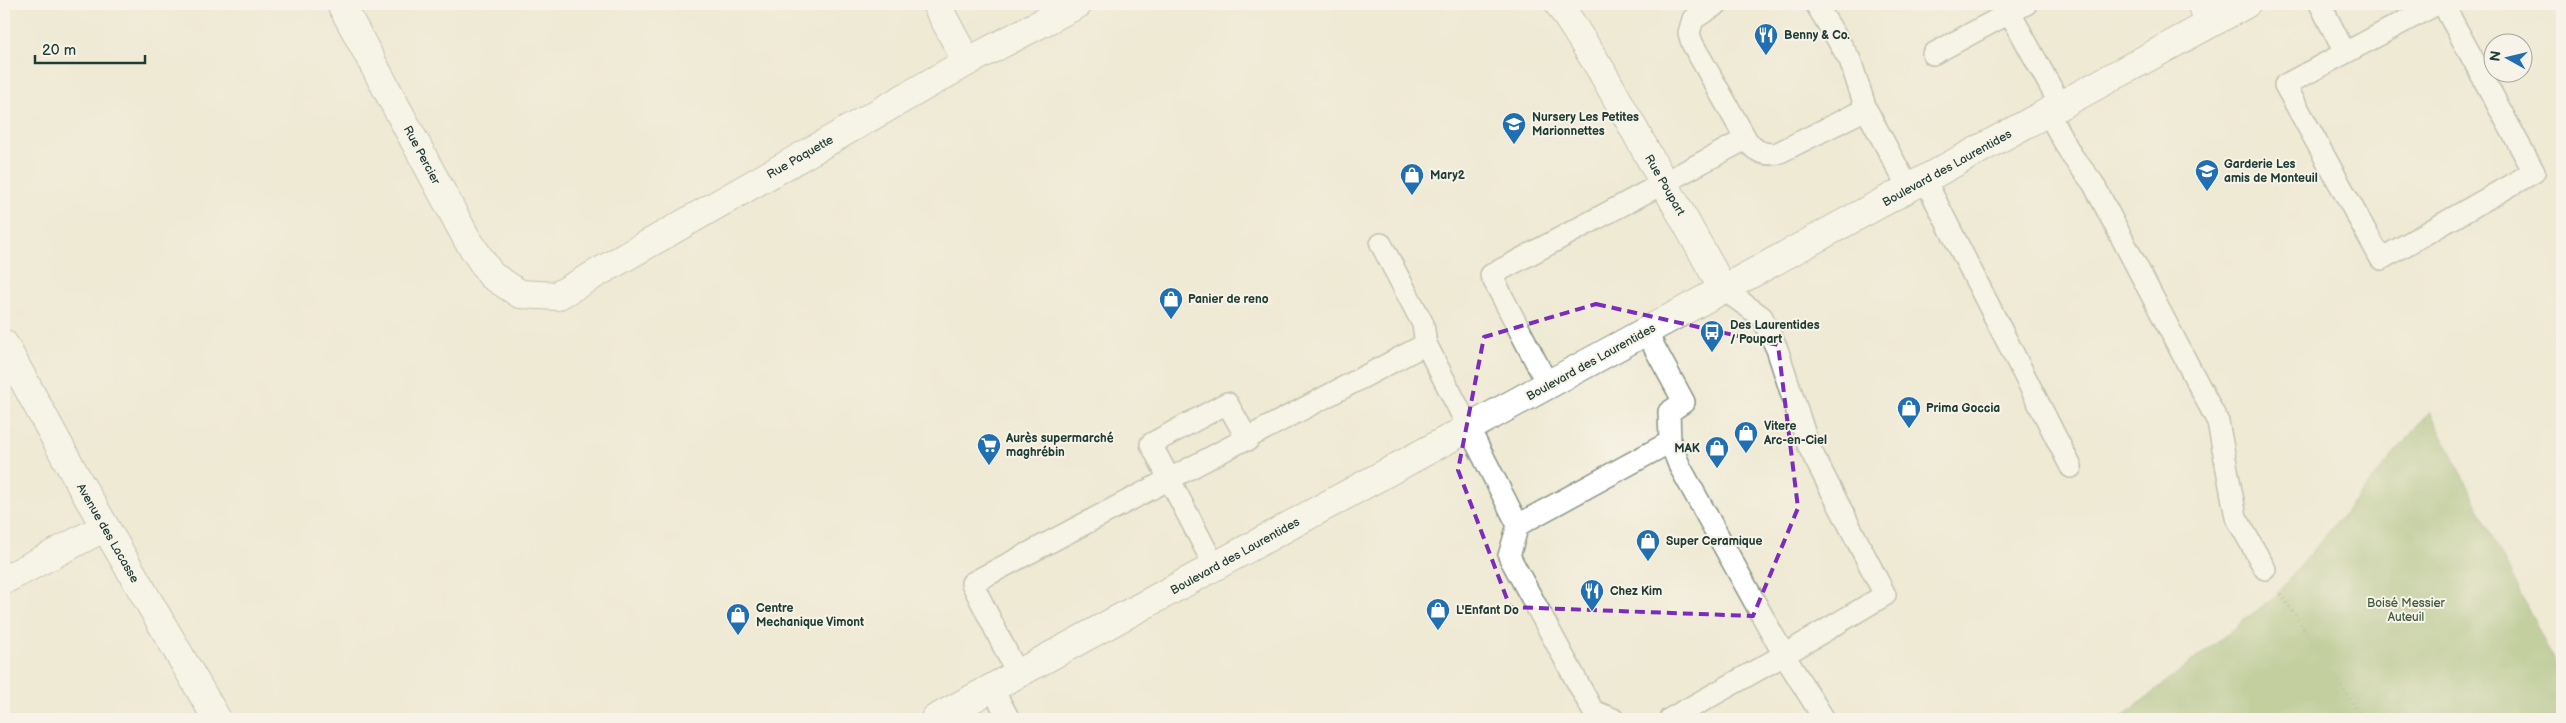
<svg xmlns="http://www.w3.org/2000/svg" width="2566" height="723" font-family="'Balsamiq Sans',sans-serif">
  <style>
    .forest { fill: #91b063; stroke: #58764c }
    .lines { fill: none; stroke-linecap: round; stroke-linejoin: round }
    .lane-casing { stroke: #879484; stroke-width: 24 }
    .street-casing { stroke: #879484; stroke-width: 30 }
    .secondary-casing { stroke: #879484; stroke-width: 30 }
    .path { stroke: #879484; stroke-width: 3; stroke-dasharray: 1 4; stroke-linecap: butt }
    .lane { stroke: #fff; stroke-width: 21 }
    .street { stroke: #fff; stroke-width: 28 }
    .secondary { stroke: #fff; stroke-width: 28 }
    .marked { fill: none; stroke: #7b2cbf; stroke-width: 4; stroke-dasharray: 10 6; stroke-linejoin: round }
    .labels { text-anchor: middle; stroke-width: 4; stroke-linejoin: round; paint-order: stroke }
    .poi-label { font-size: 12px; font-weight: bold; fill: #1f3d34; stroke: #f7f3e8; text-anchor: start }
    .street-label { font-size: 12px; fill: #1f3d34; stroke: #f7f3e8 }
    .park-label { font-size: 12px; fill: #3d5a40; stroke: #f7f3e8 }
  </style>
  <rect width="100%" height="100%" fill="#f7f3e8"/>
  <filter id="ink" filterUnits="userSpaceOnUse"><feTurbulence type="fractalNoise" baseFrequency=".02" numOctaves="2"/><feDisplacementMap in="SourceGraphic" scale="10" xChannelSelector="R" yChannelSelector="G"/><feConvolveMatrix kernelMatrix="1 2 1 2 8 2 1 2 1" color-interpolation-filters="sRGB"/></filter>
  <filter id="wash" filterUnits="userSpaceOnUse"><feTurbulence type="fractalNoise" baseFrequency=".0096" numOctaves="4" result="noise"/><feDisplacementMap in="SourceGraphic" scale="20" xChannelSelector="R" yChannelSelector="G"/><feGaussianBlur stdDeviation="1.12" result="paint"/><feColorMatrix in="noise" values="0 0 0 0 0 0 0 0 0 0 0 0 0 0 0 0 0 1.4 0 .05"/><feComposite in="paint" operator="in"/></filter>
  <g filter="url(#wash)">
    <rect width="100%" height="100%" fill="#efead4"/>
    <path class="forest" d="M2430 411 2562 677V719H2119L2275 596Z"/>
  </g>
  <g filter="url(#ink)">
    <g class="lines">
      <g class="lane-casing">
        <path id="lane" d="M1717 4 1693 19 1689 33 1692 43 1746 139
          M1816 4 1850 60 1866 109
          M2320 4 2345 53
          M2437 4 2285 85 2381 259 2534 172 2443 4
          M2010 13 2061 106
          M1933 54 2026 4
          M2048 113 2072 156 2093 183 2218 422 2236 517 2265 569
          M1925 180 2071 467
          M1381 244 1423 324 1426 344
          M1723 289 1762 317 1777 349 1809 447 1885 595 1784 655 1824 719
          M1548 385 1491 275 1746 139C1754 151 1764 156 1778 153L1866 109 1909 189
          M1518 525 1509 556 1593 711 1613 719
          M1215 567 1151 444 1227 403 1248 440
          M1018 675 972 583C1123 502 1275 425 1426 344L1518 525 1670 442 1669 412 1684 402 1646 332
          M992 688 1009 719
          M1670 719 1784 655 1680 467 1670 442"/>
      </g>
      <g class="street-casing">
        <path id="street" d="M341 4 467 239 491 275 520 294 557 296 967 62 1078 4
          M936 4 967 62
          M1559 4 1601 70 1723 289
          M2201 4 2211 23
          M4 580 105 527"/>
      </g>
      <g class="secondary-casing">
        <path id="secondary" d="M4 344 79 482 217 719
          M935 719 2246 4"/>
      </g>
      <path class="path" d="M2281 594 2363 719"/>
      <use href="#lane" class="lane"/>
      <use href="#street" class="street"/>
      <use href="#secondary" class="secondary"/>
    </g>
  </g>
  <path d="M0 0H2566V723H0ZM1596 304 1778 345 1798 508 1753 616 1510 607 1458 470 1484 337Z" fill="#efead4" fill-opacity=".55" fill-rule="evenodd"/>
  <path class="marked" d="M1596 304 1778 345 1798 508 1753 616 1510 607 1458 470 1484 337Z"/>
  <defs>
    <g id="restaurant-pin" transform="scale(1.25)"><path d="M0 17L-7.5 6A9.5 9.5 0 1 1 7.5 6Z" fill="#1f6fb2" stroke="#f7f3e8"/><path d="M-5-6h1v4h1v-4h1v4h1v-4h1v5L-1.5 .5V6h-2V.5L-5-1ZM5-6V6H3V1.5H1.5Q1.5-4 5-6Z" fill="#fff"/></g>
    <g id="school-pin" transform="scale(1.25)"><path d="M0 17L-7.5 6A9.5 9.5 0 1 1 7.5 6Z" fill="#1f6fb2" stroke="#f7f3e8"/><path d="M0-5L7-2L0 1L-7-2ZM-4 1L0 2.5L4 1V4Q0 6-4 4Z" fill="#fff"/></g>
    <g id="shop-pin" transform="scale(1.25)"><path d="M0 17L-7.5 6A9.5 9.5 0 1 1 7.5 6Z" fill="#1f6fb2" stroke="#f7f3e8"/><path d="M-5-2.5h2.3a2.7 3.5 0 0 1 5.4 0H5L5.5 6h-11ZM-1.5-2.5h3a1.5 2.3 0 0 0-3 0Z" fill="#fff"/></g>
    <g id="bus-pin" transform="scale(1.25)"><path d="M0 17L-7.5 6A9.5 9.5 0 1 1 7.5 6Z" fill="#1f6fb2" stroke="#f7f3e8"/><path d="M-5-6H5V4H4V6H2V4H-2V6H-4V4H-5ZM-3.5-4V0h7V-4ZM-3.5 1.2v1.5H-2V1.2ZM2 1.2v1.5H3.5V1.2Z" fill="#fff"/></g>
    <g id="supermarket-pin" transform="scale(1.25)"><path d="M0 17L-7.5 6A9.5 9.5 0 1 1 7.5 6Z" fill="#1f6fb2" stroke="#f7f3e8"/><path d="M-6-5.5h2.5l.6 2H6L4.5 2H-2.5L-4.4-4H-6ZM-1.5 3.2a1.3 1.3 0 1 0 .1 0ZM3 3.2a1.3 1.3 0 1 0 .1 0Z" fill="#fff"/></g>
  </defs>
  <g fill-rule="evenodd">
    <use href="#restaurant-pin" x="1766" y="35"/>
    <use href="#school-pin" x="1514" y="124"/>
    <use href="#school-pin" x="2207" y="171"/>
    <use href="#shop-pin" x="1412" y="175"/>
    <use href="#shop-pin" x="1171" y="299"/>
    <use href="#bus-pin" x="1712" y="332"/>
    <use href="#shop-pin" x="1909" y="408"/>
    <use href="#shop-pin" x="1746" y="433"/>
    <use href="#supermarket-pin" x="989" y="445"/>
    <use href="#shop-pin" x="1717" y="448"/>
    <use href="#shop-pin" x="1648" y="541"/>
    <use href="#restaurant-pin" x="1592" y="591"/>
    <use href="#shop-pin" x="1438" y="610"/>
    <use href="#shop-pin" x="738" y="615"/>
  </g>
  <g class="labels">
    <g class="poi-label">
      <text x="1784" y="39">Benny &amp; Co.</text>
      <text x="1532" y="121">Nursery Les Petites<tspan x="1532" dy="14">Marionnettes</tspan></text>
      <text x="2224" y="168">Garderie Les<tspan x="2224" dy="14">amis de Monteuil</tspan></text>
      <text x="1430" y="179">Mary2</text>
      <text x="1188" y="303">Panier de reno</text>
      <text x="1730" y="329">Des Laurentides<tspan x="1730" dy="14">/ Poupart</tspan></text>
      <text x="1926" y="412">Prima Goccia</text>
      <text x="1764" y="430">Vitere<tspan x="1764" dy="14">Arc-en-Ciel</tspan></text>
      <text x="1006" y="442">Aurès supermarché<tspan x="1006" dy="14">maghrébin</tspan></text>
      <text x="1700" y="452" text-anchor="end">MAK</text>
      <text x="1666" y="545">Super Ceramique</text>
      <text x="1610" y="595">Chez Kim</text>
      <text x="756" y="612">Centre<tspan x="756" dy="14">Mechanique Vimont</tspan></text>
      <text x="1456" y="614">L'Enfant Do</text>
    </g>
    <g class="street-label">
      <text transform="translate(422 155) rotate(62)" y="4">Rue Percier</text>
      <text transform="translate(800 157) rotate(-30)" y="4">Rue Paquette</text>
      <text transform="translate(1947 168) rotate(-29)" y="4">Boulevard des Laurentides</text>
      <text transform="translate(1665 185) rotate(60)" y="4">Rue Poupart</text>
      <text transform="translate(1591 362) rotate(-29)" y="4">Boulevard des Laurentides</text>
      <text transform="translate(108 533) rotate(60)" y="4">Avenue des Lacasse</text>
      <text transform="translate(1235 556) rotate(-29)" y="4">Boulevard des Laurentides</text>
    </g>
    <g class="park-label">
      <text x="2406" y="607">Boisé Messier<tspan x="2406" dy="14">Auteuil</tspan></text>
    </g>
  </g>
  <rect width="2566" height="723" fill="none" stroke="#f7f3e8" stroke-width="20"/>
  <g transform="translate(2508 58) rotate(278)"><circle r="24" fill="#f7f3e8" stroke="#a1aaa0"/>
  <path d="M0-4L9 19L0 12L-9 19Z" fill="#1f6fb2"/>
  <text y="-8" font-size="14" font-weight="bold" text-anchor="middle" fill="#1f3d34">N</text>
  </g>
  <path d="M35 55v8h110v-8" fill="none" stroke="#1f3d34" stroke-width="2.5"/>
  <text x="42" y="55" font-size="15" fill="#1f3d34" stroke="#f7f3e8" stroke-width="4" paint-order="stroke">20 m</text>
</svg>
